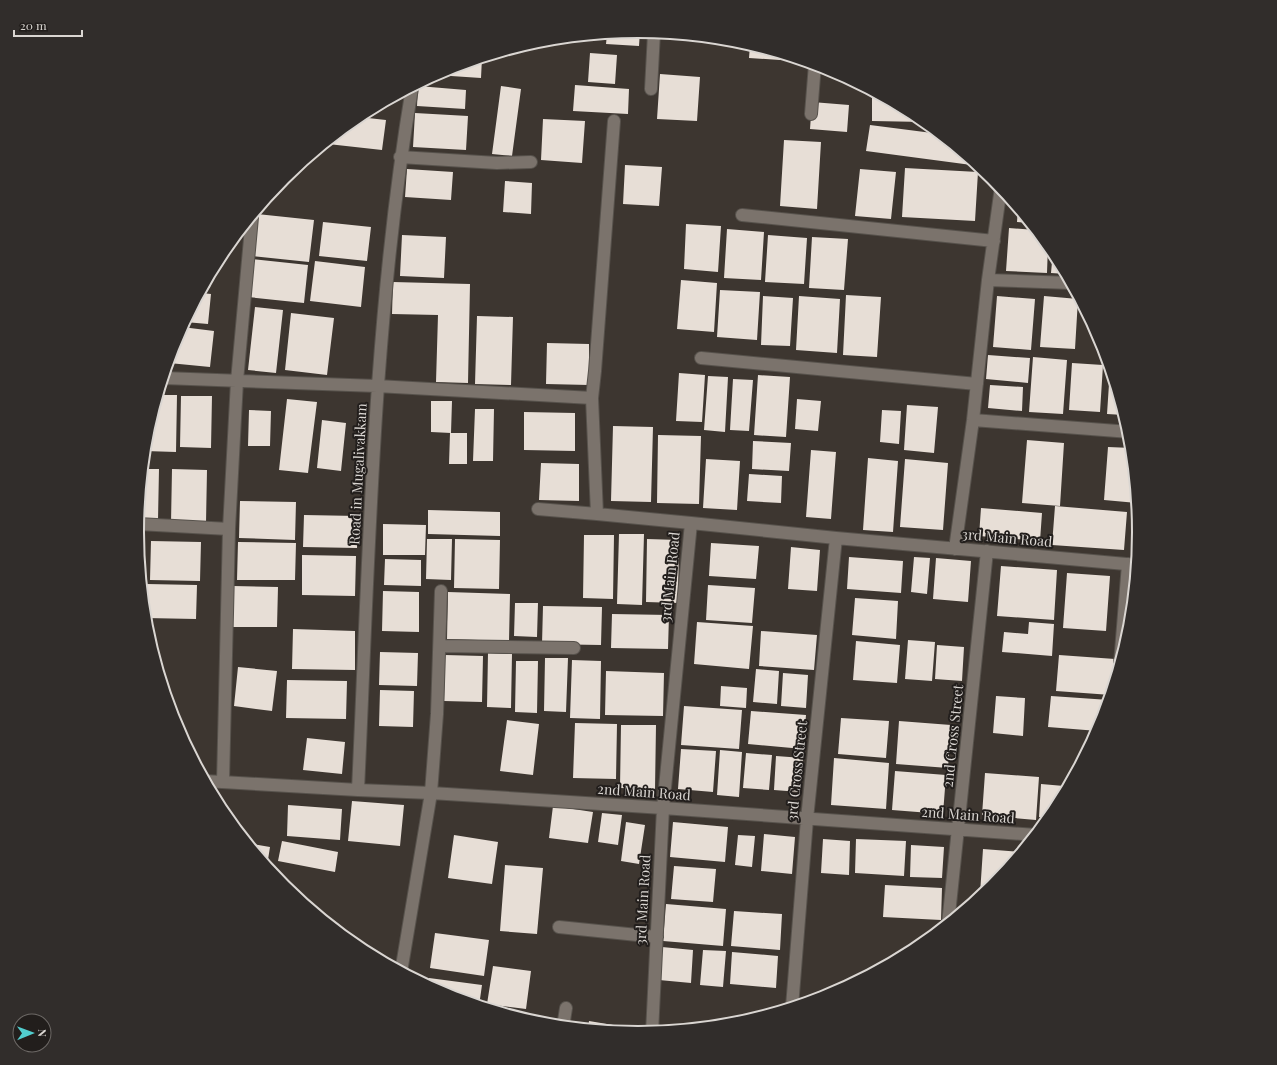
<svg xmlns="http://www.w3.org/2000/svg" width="1277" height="1065" font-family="'Playfair Display',serif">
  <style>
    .building { fill: #e7ded6 }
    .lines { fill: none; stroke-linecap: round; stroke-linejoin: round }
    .minor-casing { stroke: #57524c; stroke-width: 14 }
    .minor { stroke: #7b736c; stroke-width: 12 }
    .labels { text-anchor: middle; stroke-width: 4; stroke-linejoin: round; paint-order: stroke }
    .street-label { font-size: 14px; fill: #dad6d2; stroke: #221e1c }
    .rim { fill: none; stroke: #dad6d2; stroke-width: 2 }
  </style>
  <rect width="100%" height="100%" fill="#3d3630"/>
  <path class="building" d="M640 31 639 46 606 44 607 34Z
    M750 45 780 54V60L749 58Z
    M590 53 617 55 615 84 588 82Z
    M482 58 481 78 436 75 447 69Z
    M660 74 700 77 697 121 657 119Z
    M575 85 629 89 628 114 573 111Z
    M418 86 466 90 465 109 417 106Z
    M501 86 521 89 512 156 492 154Z
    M872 92 917 116 925 122 872 121Z
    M812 102 849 105 847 132 810 129Z
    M415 113 468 116 466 150 413 147Z
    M359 117 386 120 382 150 328 144V141Z
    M543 119 585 121 582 163 541 160Z
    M870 125 940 134 979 166 866 151Z
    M784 140 821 142 817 209 780 206Z
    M625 165 662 167 659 206 623 204Z
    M905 168 978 172 975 221 902 217Z
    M407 169 453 172 451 200 405 197Z
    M860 169 896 172 891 219 855 216Z
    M505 181 532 183 531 214 503 212Z
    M1018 208 1025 216 1030 223 1017 222Z
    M257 214 314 220 309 262 252 256Z
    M323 222 371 227 367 261 319 256Z
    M686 224 721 226 718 272 684 269Z
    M1009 228 1036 230 1048 245 1047 273 1006 271Z
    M727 229 764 232 761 280 724 278Z
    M402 235 446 237 444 278 400 276Z
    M768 235 807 238 804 284 765 282Z
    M812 237 848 239 844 290 809 288Z
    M1053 251 1056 254 1066 274 1051 273Z
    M252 259 308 265 304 303 248 297Z
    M315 261 365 267 361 307 310 301Z
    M212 271 210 288H203L212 272Z
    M681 280 717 283 714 332 677 329Z
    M393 282 470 284 468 383 436 382 438 315 392 314Z
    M720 290 760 292 757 340 717 337Z
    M201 293 211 294 208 324 185 322Z
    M846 295 881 297 877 357 843 355Z
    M763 296 793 298 790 346 761 345Z
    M799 296 840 299 837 353 796 350Z
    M997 296 1035 299 1031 350 993 347Z
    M1044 296 1078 299 1075 349 1040 347Z
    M255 307 283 310 276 373 248 370Z
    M291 313 334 318 327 375 285 370Z
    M477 316 513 317 511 385 475 384Z
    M182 327 214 331 210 367 169 363 175 340Z
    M547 343 589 344V385L546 384Z
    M988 355 1030 358 1028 383 986 379Z
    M1033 357 1067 360 1063 414 1029 412Z
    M1072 363 1103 365 1100 412 1069 410Z
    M1110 369H1111L1124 415 1107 414Z
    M679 373 705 375 702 422 676 421Z
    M758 375 790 377 786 437 754 435Z
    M708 376 728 377 725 432 704 430Z
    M733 379 753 380 749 431 730 430Z
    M990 385 1023 387 1022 411 988 408Z
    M159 395H177L176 452 145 451 147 434Z
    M181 396H212L211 448 180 447Z
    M287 399 317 402 308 473 279 470Z
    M797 399 821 401 818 431 795 429Z
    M431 401H452L451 433 431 432Z
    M907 405 938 407 934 453 904 450Z
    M475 409H494L493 461H473Z
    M249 410 271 411 270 446H248Z
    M882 410 901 411 899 444 880 442Z
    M524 412 575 413V451L524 450Z
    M322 420 346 423 341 471 317 468Z
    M613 426 653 427 651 502 611 501Z
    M450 433H467V464H449Z
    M658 435 701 436 699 504 657 503Z
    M1027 440 1064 443 1060 506 1022 503Z
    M753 441 791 443 789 471 752 469Z
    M1108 447 1132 448 1137 503 1104 500Z
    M811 450 836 452 831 519 806 517Z
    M868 458 898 461 893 532 863 530Z
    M706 459 740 461 737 510 703 508Z
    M905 459 948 463 943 530 900 527Z
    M541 463 579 464V501L539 500Z
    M143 469H159L158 520 138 519Z
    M172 469 207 470 206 523H171Z
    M749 474 782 476 781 503 747 501Z
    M240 501 296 502 295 540 239 538Z
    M1055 506 1127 512 1124 550 1052 545Z
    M981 508 1042 513 1040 541 979 536Z
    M428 510 500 512V536L428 534Z
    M304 515 358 516 357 548 303 547Z
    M383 524 426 525 425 555H383Z
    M619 534H644L642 605 617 604Z
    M584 535H614L613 599 583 598Z
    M137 537H143L142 577H141Z
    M427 539H452L451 580 426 579Z
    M455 539 500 540 499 589 454 588Z
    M647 539 679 540 678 603 646 602Z
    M151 541 201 542 200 581 150 580Z
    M238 542 296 543 295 580H237Z
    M711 543 759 546 756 579 709 576Z
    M791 547 820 550 817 591 788 589Z
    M302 555 356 556 355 596 302 595Z
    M849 557 903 561 901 593 847 589Z
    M914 557 930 558 927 594 911 592Z
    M936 558 971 561 968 602 933 599Z
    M385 559 421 560V586L384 585Z
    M1001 566 1057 570 1054 620 997 616Z
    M1067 573 1110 576 1106 631 1063 628Z
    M147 584 197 585 196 619 146 618Z
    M708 585 755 588 752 623 706 620Z
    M233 586 278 587 277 627H233Z
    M383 591 419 592V632L382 631Z
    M448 592 510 594 509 641 447 639Z
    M855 598 898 601 896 639 852 635Z
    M515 603H538L537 637 514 636Z
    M543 606 602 607 601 645 542 644Z
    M612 614 669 615 668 649 611 648Z
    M697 622 753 626 749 669 694 664Z
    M1029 622 1054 624 1052 656 1002 652 1004 632 1028 634Z
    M293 629 355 631V670L292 669Z
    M761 631 817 635 814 670 759 666Z
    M908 640 935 642 932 681 905 679Z
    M856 641 900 645 897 683 853 680Z
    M937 645 964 647 962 681 935 679Z
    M380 652 418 653 417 686 379 685Z
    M488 653 512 654 511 708 487 707Z
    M445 655 483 656 482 702 444 701Z
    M1059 655 1115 659 1111 695 1056 691Z
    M545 658H568L566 712 544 711Z
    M572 660 601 661 600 719 570 718Z
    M516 661H538L537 713 515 712Z
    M238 667 277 671 272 711 234 706Z
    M756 669 779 671 777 704 753 702Z
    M606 671 664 673 663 716 605 715Z
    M783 673 808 675 806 708 781 706Z
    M287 680 347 681 346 719 286 718Z
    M721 686 747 688 746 708 720 706Z
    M380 690 414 691 413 727 379 726Z
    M996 696 1025 698 1023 736 993 733Z
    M1051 696 1109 700 1098 731 1048 727Z
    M684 706 742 710 739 749 681 745Z
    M751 711 806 715 803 749 748 744Z
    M841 718 889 721 886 758 838 754Z
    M507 720 539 724 533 775 500 771Z
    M899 721 951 725 948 768 896 764Z
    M575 723 617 724 616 779 573 778Z
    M621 725H656L655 789 620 788Z
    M307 738 345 742 342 774 303 770Z
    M681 749 716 751 713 792 678 789Z
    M720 750 742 752 739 797 717 795Z
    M746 753 772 755 769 790 743 788Z
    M776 756 803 758 800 792 774 790Z
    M834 758 889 763 886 809 831 805Z
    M895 771 946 775 943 814 892 810Z
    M985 773 1039 777 1036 820 982 815Z
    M1041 784 1064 786 1063 796 1050 818 1039 817Z
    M352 801 404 805 400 846 348 841Z
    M288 805 342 809 340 840 287 836Z
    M553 806 593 812 588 843 549 838Z
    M602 813 622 815 618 845 598 842Z
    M626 822 645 825 639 864 621 861Z
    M673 822 728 827 725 862 670 857Z
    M764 834 795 837 792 874 761 871Z
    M454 835 498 842 492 884 448 878Z
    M738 835 755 836 752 867 735 865Z
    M823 839 850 841 849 875 821 873Z
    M856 839 906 841 904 876 855 873Z
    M282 841 338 852 335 872 278 861Z
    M247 843 270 847 267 866Z
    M911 845 944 847 942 878 910 877Z
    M983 849 1022 852 993 887 984 894H980Z
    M505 865 543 868 537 934 500 931Z
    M674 866 716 869 713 902 671 899Z
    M885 885 942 888 941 920 883 917Z
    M287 889 300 892 298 899Z
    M666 904 726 909 723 946 663 941Z
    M734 911 782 914 780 950 731 946Z
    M435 933 489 940 484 976 430 968Z
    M662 947 693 950 691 983 659 980Z
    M703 950 726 951 723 987 700 985Z
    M732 952 778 956 776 988 730 984Z
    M493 966 531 971 526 1009 487 1004Z
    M429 978 482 985 479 1006 446 996 428 986Z
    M589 1021 625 1027 624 1033 588 1029Z"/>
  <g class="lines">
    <g class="minor-casing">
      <path id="minor" d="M412 88C373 320 369 556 358 790L431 793 437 714 441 591
        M651 89 654 33
        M811 114 815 64
        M400 157 497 163 531 162
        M742 215 994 241
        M988 280 1001 187
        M701 358 977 384
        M164 378 377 386 592 398 597 514 691 523
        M592 398 595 371 614 121
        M973 420 1130 432
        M538 509 597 514
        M138 524 229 529 223 782
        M229 529 237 381 252 217
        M955 549 973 420 988 280 1071 283
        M440 646 574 648
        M1120 664 1128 564
        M205 781 358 790
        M948 924 987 551
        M559 927 657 937
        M401 972 431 793 663 808 1036 835
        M792 1007 807 819 836 538
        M563 1027 566 1008
        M652 1033 663 808 691 523 836 538 1137 565"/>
    </g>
    <use href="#minor" class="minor"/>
  </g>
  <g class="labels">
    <g class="street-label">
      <text transform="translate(358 474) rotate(-87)" y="5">Road in Mugalivakkam</text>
      <text transform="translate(1007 538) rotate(5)" y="5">3rd Main Road</text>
      <text transform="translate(670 577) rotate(-84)" y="5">3rd Main Road</text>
      <text transform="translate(953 736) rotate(-84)" y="5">2nd Cross Street</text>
      <text transform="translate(797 771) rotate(-84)" y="5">3rd Cross Street</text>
      <text transform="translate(644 792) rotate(4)" y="5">2nd Main Road</text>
      <text transform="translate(968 815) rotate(4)" y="5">2nd Main Road</text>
      <text transform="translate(643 900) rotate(-87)" y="5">3rd Main Road</text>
    </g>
  </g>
  <path d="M0 0H1277V1065H0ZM144 532a494 494 0 1 1 988 0a494 494 0 1 1-988 0Z" fill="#312d2b" fill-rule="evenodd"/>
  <path class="rim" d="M144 532a494 494 0 1 1 988 0a494 494 0 1 1-988 0Z"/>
  <g transform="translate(32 1033) rotate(89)"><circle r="19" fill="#221e1c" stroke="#6c6865"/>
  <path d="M0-3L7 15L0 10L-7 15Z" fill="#52cdce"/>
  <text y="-6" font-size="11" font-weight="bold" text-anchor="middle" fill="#dad6d2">N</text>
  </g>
  <path d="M14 30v6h68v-6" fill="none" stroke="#dad6d2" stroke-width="2"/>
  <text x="20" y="30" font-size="12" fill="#dad6d2" stroke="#221e1c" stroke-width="3" paint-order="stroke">20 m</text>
</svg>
